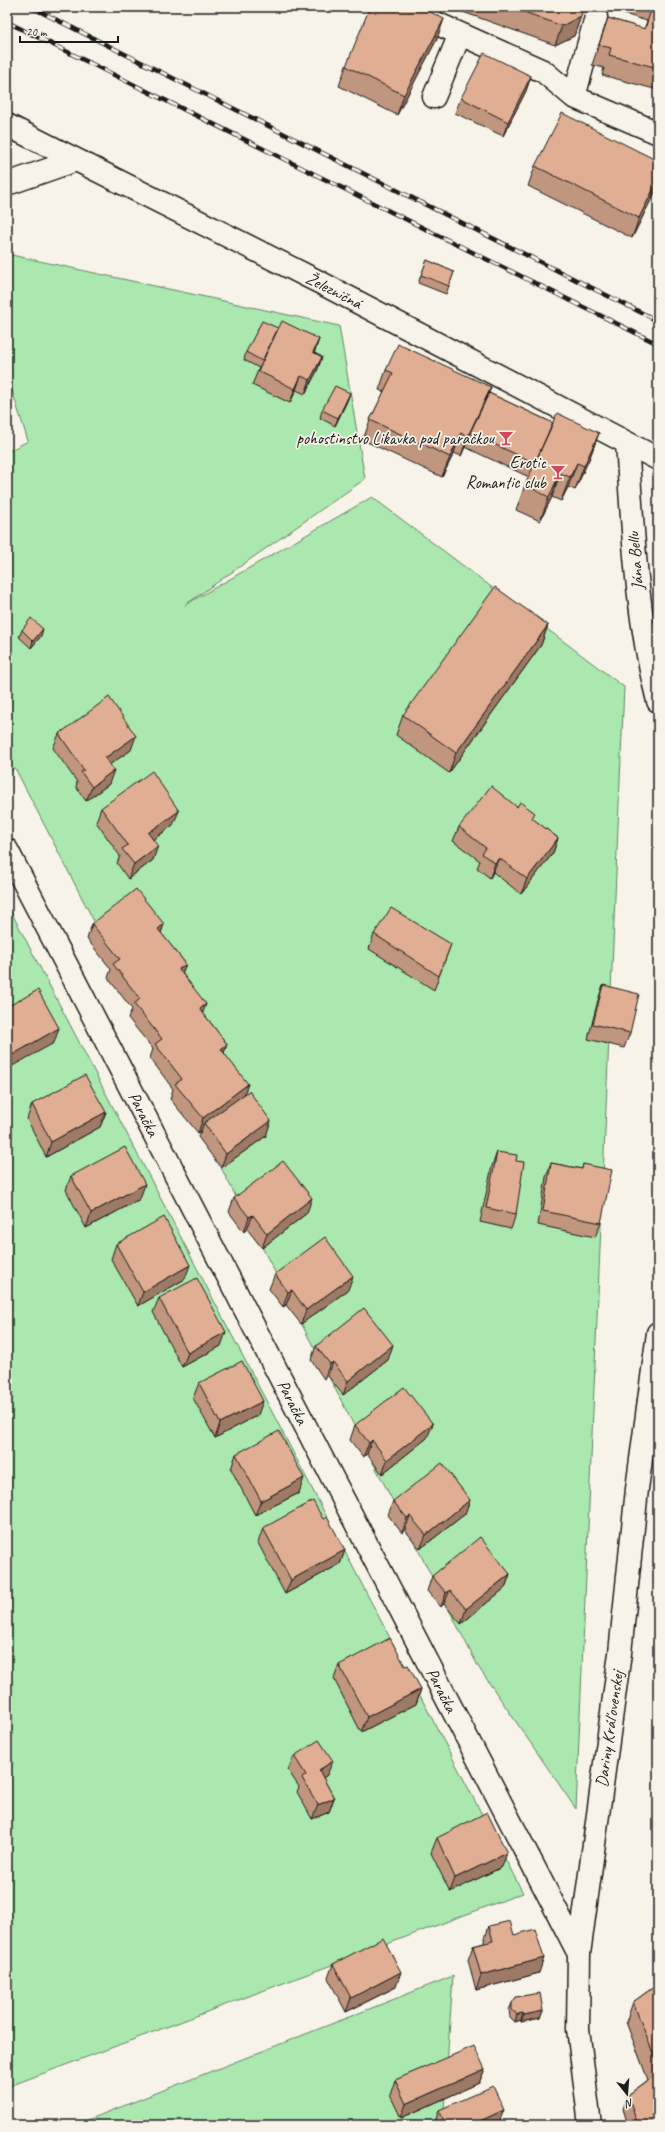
<svg xmlns="http://www.w3.org/2000/svg" width="665" height="2132" font-family="Caveat,sans-serif">
  <style>
    .green { fill: #aae8af; stroke: #638266 }
    .lines { fill: none; stroke-linecap: round; stroke-linejoin: round }
    .minor-casing { stroke: #1c1c1c; stroke-width: 25 }
    .minor { stroke: #f7f3e8; stroke-width: 22 }
    .rail-casing { stroke: #1c1c1c; stroke-width: 4.5 }
    .rail { stroke: #f7f3e8; stroke-width: 3; stroke-dasharray: 9; stroke-linecap: butt }
    .wall { fill: #c1967e; stroke: #1c1c1c }
    .shaded-wall { fill: #9d7a66; stroke: #1c1c1c }
    .building { fill: #e0ae92; stroke: #1c1c1c }
    .labels { text-anchor: middle; stroke-width: 3.5; stroke-linejoin: round; paint-order: stroke }
    .street-label { font-size: 17px; fill: #1c1c1c; stroke: #f7f3e8 }
    .poi-label { font-size: 17px; fill: #1c1c1c; stroke: #f7f3e8; text-anchor: end }
  </style>
  <rect width="100%" height="100%" fill="#f7f3e8"/>
  <filter id="ink" filterUnits="userSpaceOnUse"><feTurbulence type="fractalNoise" baseFrequency=".025" numOctaves="2"/><feDisplacementMap in="SourceGraphic" scale="8" xChannelSelector="R" yChannelSelector="G"/><feConvolveMatrix kernelMatrix="1 2 1 2 8 2 1 2 1" color-interpolation-filters="sRGB"/></filter>
  <g filter="url(#ink)">
    <path class="green" d="M7 254 339 326 365 479 185 605 372 497 624 687 576 1809 479 1668 15 768 7 773V452L28 441 7 375Z
      M7 904 523 1893 7 2087Z
      M453 1976 443 2125H75Z"/>
    <g class="lines">
      <g class="minor-casing">
        <path id="minor" d="M400 7 543 71 574 97 658 133
          M434 97 460 34
          M574 97 596 17
          M7 125 321 283 658 459
          M7 184 76 160
          M627 443C633 530 636 616 658 701
          M7 850 579 1954
          M590 2125 578 2029 579 1954 620 1653 637 1489 658 1333"/>
      </g>
      <use href="#minor" class="minor"/>
      <g class="rail-casing">
        <path id="rail" d="M31 7 658 321
          M7 22 658 344"/>
      </g>
      <use href="#rail" class="rail"/>
    </g>
    <path class="wall" d="M449 7H583L581 16 574 36 555 45Z
      M601 7H658V90L602 75 604 68 592 65 601 38 608 18 644 29 647 21Z
      M437 39 397 115 339 86 346 66Z
      M531 76 526 91 503 136 455 113 461 98Z
      M658 161V186L632 238 528 186 535 166Z
      M427 260 454 272 446 294 418 283Z
      M279 328 319 339 314 353 322 357 317 371 305 394 296 390 290 403 252 385 259 368 244 360 246 352Z
      M386 370 491 387 489 393 553 423 599 433 590 457 575 490 568 487 561 501 552 497 540 521 516 510 525 485 529 477 465 447 461 456 454 453 442 477 363 440 370 420 384 392 379 390Z
      M350 393 347 401 335 426 320 418 322 410Z
      M548 625 541 645 449 773 396 735 403 715Z
      M22 630 41 636 31 648 19 637Z
      M59 734 131 750 110 764 109 784 86 801 76 787 77 782 53 748Z
      M101 808 173 825 153 840V860L128 879 117 863 120 856 96 822Z
      M533 819 558 838 553 853 521 894 493 872 490 878 477 868 480 861 453 841 459 827Z
      M92 924H164L161 933 186 964 182 973 203 1013 227 1044 224 1053 266 1136 221 1168 198 1137 201 1131 198 1133 170 1099 173 1089 150 1058 153 1049 128 1018 132 1009 108 978 111 969 87 939Z
      M374 934 451 944 434 990 369 949Z
      M603 985 630 1033 624 1048 588 1039 598 1000Z
      M32 1104 106 1112 100 1127 46 1157 27 1119Z
      M497 1152 516 1161V1214L511 1229 480 1222 492 1166Z
      M551 1163 582 1169 583 1164 601 1223 595 1237 538 1225 546 1177Z
      M71 1176 140 1199 86 1228 66 1190Z
      M234 1198 307 1213 262 1248 247 1229 244 1232 229 1212Z
      M116 1244 185 1279 138 1306 111 1259Z
      M275 1274 348 1290 301 1324 286 1305 283 1307 269 1289Z
      M159 1298 221 1346 182 1367 153 1312Z
      M316 1346 388 1360 343 1395 328 1376 324 1379 311 1360Z
      M199 1383 258 1415 215 1438 193 1398Z
      M355 1425 427 1438 382 1474 367 1454 363 1457 350 1440Z
      M236 1454 299 1493 255 1515 231 1469Z
      M393 1501 465 1514 420 1549 405 1530 402 1533 388 1515Z
      M323 1519 345 1550 340 1564 285 1594 258 1543 263 1528Z
      M510 1574 505 1588 461 1624 444 1604 441 1607 427 1591 432 1576Z
      M339 1665 405 1666 421 1689 416 1704 361 1732 334 1679Z
      M294 1756 327 1775 323 1778 334 1798 329 1812 312 1819 297 1792 299 1787 288 1770Z
      M437 1838 502 1867 450 1892 431 1853Z
      M489 1926 514 1935 539 1973 476 1990 468 1960 473 1946 484 1943V1941Z
      M333 1964 396 1987 346 2012 328 1978Z
      M658 1984V2125H628L623 2109 628 2095 648 2080 626 2022 633 2002Z
      M512 2003 543 2011 540 2018 521 2022V2020L515 2022 510 2017 509 2010Z
      M485 2069 479 2083 401 2118 390 2095 395 2080Z
      M439 2110 498 2125H434Z"/>
    <path class="shaded-wall" d="M581 16 574 36 555 45 562 26Z
      M444 19 437 39 397 115 404 95Z
      M531 76 526 91 503 136 508 122Z
      M658 180V186L632 238 639 218Z
      M319 339 314 354 313 352Z
      M322 357 317 371 305 394 310 380Z
      M301 376 296 390 290 403 295 389Z
      M491 387 484 407 470 433 465 447 461 456 468 436Z
      M350 393 347 401 335 426 338 418Z
      M461 433 454 453 442 477 450 457Z
      M599 433 590 457 575 490 584 466Z
      M577 463 568 487 561 501 570 477Z
      M560 473 552 497 540 521 549 497Z
      M548 625 541 645 449 773 456 753Z
      M43 629 41 636 31 648 33 641Z
      M136 736 131 750 99 772 105 758Z
      M114 770 109 784 86 801 92 787Z
      M179 811 173 825 143 847 148 833Z
      M558 838 553 853 521 894 527 879Z
      M158 846 153 860 128 879 134 864Z
      M499 858 493 872 490 878 495 863Z
      M164 924 159 939 158 929Z
      M9 939 7 946V940Z
      M186 964 180 978 179 969Z
      M206 1004 201 1018 200 1009Z
      M59 1028 54 1043 7 1069V1058Z
      M227 1044 222 1058 221 1049Z
      M248 1084 243 1098 204 1123 201 1131 198 1133 203 1118Z
      M106 1112 100 1127 46 1157 51 1142Z
      M271 1121 266 1136 221 1168 226 1154Z
      M145 1184 140 1199 86 1228 91 1213Z
      M312 1198 307 1213 262 1248 267 1234Z
      M253 1215 247 1229 244 1232 249 1217Z
      M190 1265 185 1279 138 1306 143 1292Z
      M353 1276 348 1290 301 1324 306 1310Z
      M292 1290 286 1305 283 1307 288 1292Z
      M226 1332 221 1346 182 1367 188 1353Z
      M393 1345 388 1360 343 1395 348 1381Z
      M333 1362 328 1376 324 1379 330 1364Z
      M263 1401 258 1415 215 1438 220 1423Z
      M433 1424 427 1438 382 1474 387 1460Z
      M372 1440 367 1454 363 1457 369 1443Z
      M304 1478 299 1493 255 1515 261 1501Z
      M470 1500 465 1514 420 1549 426 1535Z
      M410 1516 405 1530 402 1533 407 1518Z
      M345 1550 340 1564 285 1594 291 1580Z
      M510 1574 505 1588 461 1624 466 1609Z
      M450 1590 444 1604 441 1607 446 1593Z
      M421 1689 416 1704 361 1732 367 1717Z
      M333 1761 327 1775 314 1785 319 1770Z
      M334 1798 329 1812 312 1819 318 1805Z
      M507 1853 502 1867 450 1892 455 1878Z
      M544 1958 539 1973 476 1990 481 1975Z
      M401 1972 396 1987 346 2012 351 1998Z
      M543 2011 540 2018 521 2022 524 2015Z
      M523 2013 521 2020 515 2022 517 2014Z
      M485 2069 479 2083 401 2118 406 2104Z
      M504 2110 498 2125H471Z"/>
    <path class="building" d="M370 7H398L400 8V7H421L444 19 404 95 346 66Z
      M511 7H583L581 16 562 26Z
      M652 7H658V68L609 55 611 48 599 45 608 18 645 29Z
      M484 53 531 76 508 122 461 98Z
      M562 113 658 161V180L639 218 535 166Z
      M427 260 454 272 449 286 421 275Z
      M262 321 278 328 262 361 246 352Z
      M282 321 319 339 313 352 322 357 310 380 301 376 295 389 258 371Z
      M398 344 491 387 468 436 461 433 450 457 370 420 393 373 386 370Z
      M335 386 350 393 338 418 322 410Z
      M489 393 553 423 535 463 470 433Z
      M557 413 599 433 584 466 577 463 570 477 560 473 549 497 525 485Z
      M495 587 548 625 456 753 403 715Z
      M31 618 43 629 33 641 22 630Z
      M109 697 136 736 105 758 114 770 92 787 81 772 84 770 59 734Z
      M152 771 179 811 148 833 158 846 134 864 122 849 128 845 101 808Z
      M491 786 517 807 520 802 535 813 532 818 558 838 527 879 499 858 495 863 482 854 486 848 459 827Z
      M136 889 164 924 158 929 186 964 179 969 206 1004 200 1009 227 1044 221 1049 248 1084 203 1118 175 1084 182 1079 155 1044 162 1039 134 1004 140 999 113 964 120 959 92 924Z
      M391 908 451 944 439 976 374 934Z
      M7 935 9 939 7 940Z
      M603 985 639 994 630 1033 593 1024Z
      M38 990 59 1028 7 1058V1007Z
      M85 1075 106 1112 51 1142 32 1104Z
      M249 1091 271 1121 226 1154 204 1123Z
      M125 1147 145 1184 91 1213 71 1176Z
      M497 1152 517 1155 516 1161 524 1162 516 1214 486 1208Z
      M283 1161 312 1198 267 1234 253 1215 249 1217 234 1198Z
      M551 1163 582 1169 583 1164 612 1170 601 1223 543 1211Z
      M164 1217 190 1265 143 1292 116 1244Z
      M325 1237 353 1276 306 1310 292 1290 288 1292 275 1274Z
      M197 1278 226 1332 188 1353 159 1298Z
      M364 1308 393 1345 348 1381 333 1362 330 1364 316 1346Z
      M242 1361 263 1401 220 1423 199 1383Z
      M404 1387 433 1424 387 1460 372 1440 369 1443 355 1425Z
      M279 1431 304 1478 261 1501 236 1454Z
      M442 1463 470 1500 426 1535 410 1516 407 1518 393 1501Z
      M313 1501 323 1519 327 1517 345 1550 291 1580 263 1528Z
      M480 1537 510 1574 466 1609 450 1590 446 1593 432 1576Z
      M390 1638 405 1666 408 1665 421 1689 367 1717 339 1665Z
      M319 1740 333 1761 319 1770 334 1798 318 1805 302 1778 306 1775 294 1756Z
      M487 1812 507 1853 455 1878 437 1838Z
      M510 1921 514 1935 535 1929 544 1958 481 1975 473 1946 493 1941 489 1926Z
      M383 1938 401 1972 351 1998 333 1964Z
      M658 1984V2066L633 2002Z
      M540 1993 543 2011 524 2015 523 2013 517 2014 512 2010V2003L516 1997Z
      M474 2046 485 2069 406 2104 395 2080Z
      M658 2073V2125H638L628 2095Z
      M493 2086 504 2110 471 2125H446L439 2110Z"/>
  </g>
  <defs>
    <g id="bar-bare" transform="scale(1.2)"><path d="M-6-5H6L.8 .8V4.5H3.5V6h-7V4.5H-.8V.8Z" fill="#d1495b" stroke="#f7f3e8" stroke-width="2.5" paint-order="stroke"/></g>
  </defs>
  <g fill-rule="evenodd">
    <use href="#bar-bare" x="506" y="438"/>
    <use href="#bar-bare" x="558" y="472"/>
  </g>
  <g class="labels">
    <g class="street-label">
      <text transform="translate(334 290) rotate(27)" y="6">Železničná</text>
      <text transform="translate(635 561) rotate(-95)" y="6">Jána Bellu</text>
      <text transform="translate(144 1114) rotate(63)" y="6">Paračka</text>
      <text transform="translate(293 1402) rotate(63)" y="6">Paračka</text>
      <text transform="translate(442 1690) rotate(63)" y="6">Paračka</text>
      <text transform="translate(609 1729) rotate(-82)" y="6">Dariny Kráľovenskej</text>
    </g>
    <g class="poi-label">
      <text x="494" y="444">pohostinstvo Likavka pod paračkou</text>
      <text x="546" y="468">Erotic<tspan x="546" dy="20">Romantic club</tspan></text>
    </g>
  </g>
  <rect width="665" height="2132" fill="none" stroke="#f7f3e8" stroke-width="24"/>
  <rect x="12" y="12" width="641" height="2108" fill="none" stroke="#1c1c1c" stroke-width="1.5" filter="url(#ink)"/>
  <g transform="translate(627 2094) rotate(163)" stroke="#f7f3e8" stroke-width="3" paint-order="stroke">
  <path d="M0-3L7 15L0 10L-7 15Z" fill="#1c1c1c"/>
  <text y="-6" font-size="11" font-weight="bold" text-anchor="middle" fill="#1c1c1c">N</text>
  </g>
  <path d="M20 36v6h98v-6" fill="none" stroke="#1c1c1c" stroke-width="2"/>
  <text x="26" y="36" font-size="12" fill="#1c1c1c" stroke="#f7f3e8" stroke-width="3" paint-order="stroke">20 m</text>
</svg>
